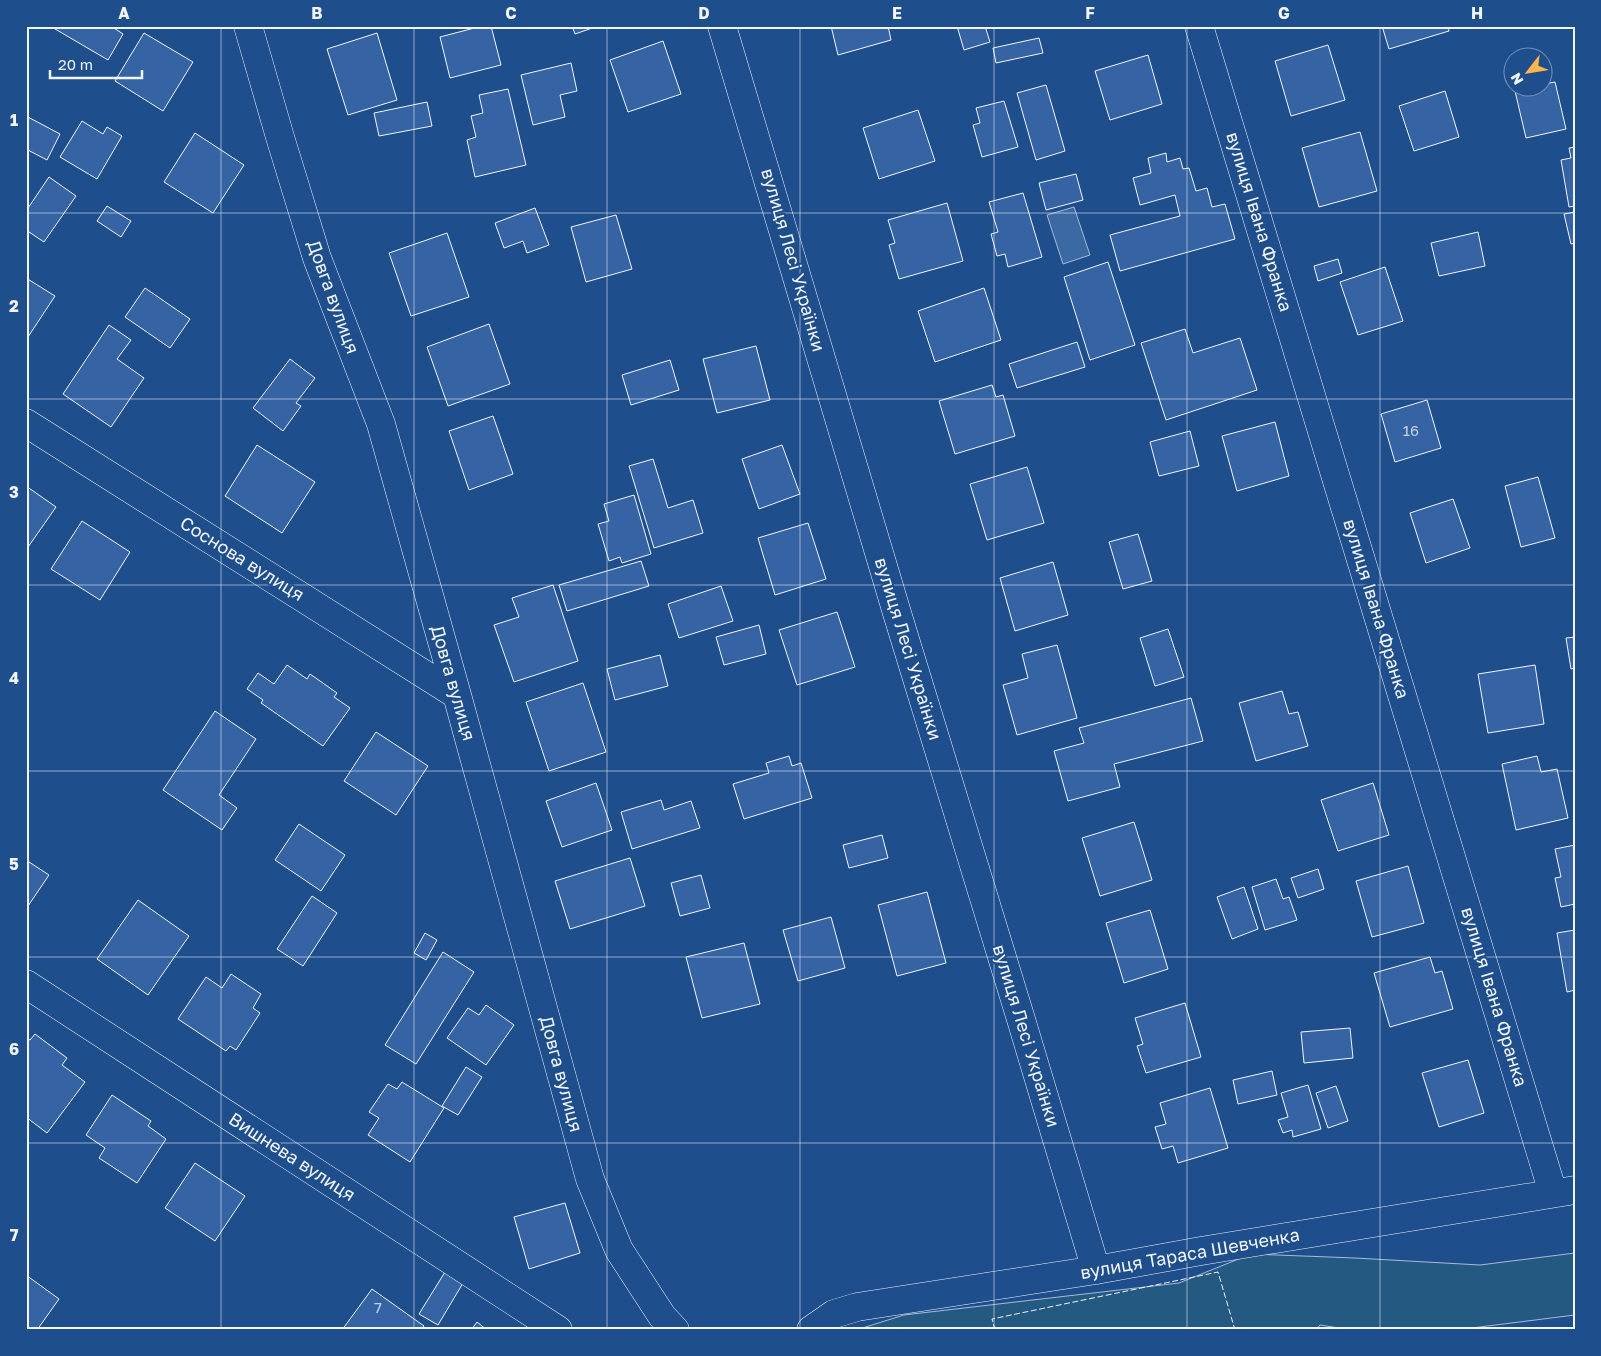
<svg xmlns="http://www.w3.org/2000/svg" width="1601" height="1356" font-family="'Golos Text',sans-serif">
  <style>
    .green { fill: #245a82; stroke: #a8bbd7 }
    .water { fill: #3b69a3; stroke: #a8bbd7 }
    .building { fill: #3563a3; stroke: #f2f6ff }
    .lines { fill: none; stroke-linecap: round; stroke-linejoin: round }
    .minor-casing { stroke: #f2f6ff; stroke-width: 29 }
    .minor { stroke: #1f4e8c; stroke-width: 28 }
    .fence { stroke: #f2f6ff; stroke-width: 1; stroke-dasharray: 6 2.5; stroke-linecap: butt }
    .grid { fill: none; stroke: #f2f6ff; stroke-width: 1; stroke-opacity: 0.55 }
    .labels { text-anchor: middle; stroke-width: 4; stroke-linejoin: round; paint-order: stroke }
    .number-label { font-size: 15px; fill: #c3d1e8 }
    .street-label { font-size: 18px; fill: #f2f6ff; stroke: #1f4e8c }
    .neatline { fill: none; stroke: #f2f6ff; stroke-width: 2 }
    .grid-label { font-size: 16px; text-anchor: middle; font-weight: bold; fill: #f2f6ff }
  </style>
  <rect width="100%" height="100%" fill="#1f4e8c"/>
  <path class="green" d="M1575 1253V1315L1456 1330H1352L1320 1325 1316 1330H856L904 1315 1179 1283 1251 1254 1355 1258 1480 1265Z"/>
  <path class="water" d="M1074 207 1090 255 1063 264 1047 215Z"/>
  <path class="building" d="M50 26H111L123 34 108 60Z
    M482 26H491L501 65 450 78 440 37Z
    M572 26H598L575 34Z
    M831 26H888L891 40 838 55Z
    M957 26H985L990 42 964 50Z
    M1382 26H1448L1449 31 1389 49Z
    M144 33 193 62 163 111 115 81Z
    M377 33 397 100 348 115 327 49Z
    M1039 38 1043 53 996 63 993 48Z
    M663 41 681 94 628 112 610 60Z
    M1328 45 1345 100 1291 116 1275 61Z
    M1148 55 1162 104 1110 120 1095 71Z
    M571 63 577 91 560 95 565 117 533 125 521 75Z
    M1555 82 1566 129 1526 138 1515 91 1530 88H1544V84Z
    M1046 85 1065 151 1036 160 1017 93Z
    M508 89 526 165 475 177 467 140 476 137 471 116 483 113 479 95Z
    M1445 91 1459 137 1414 151 1399 106Z
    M1004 101 1018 147 982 157 973 125 980 123 976 108Z
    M427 102 432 126 379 136 374 113Z
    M918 110 935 161 879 179 863 128Z
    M26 116 60 134 47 160 26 149Z
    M82 121 103 134 107 127 122 136 97 179 60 157Z
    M1360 132 1377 191 1319 207 1302 148Z
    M195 133 244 165 213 213 164 182Z
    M1575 147V206L1569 207 1561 160 1571 158 1569 148Z
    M1166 153 1167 162 1180 158 1183 169 1189 168 1196 191 1207 188 1212 207 1225 204 1235 239 1120 271 1110 235 1180 216 1175 195 1140 205 1133 178 1151 173 1148 158Z
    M1076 174 1083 200 1046 210 1039 183Z
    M49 177 76 196 44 242 26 230V211Z
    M1023 193 1042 257 1008 267 1005 254 997 256 991 234 998 232 989 202Z
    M947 203 963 261 899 279 889 245 895 243 888 220Z
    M107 206 131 221 121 237 97 221Z
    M535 208 549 245 527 253 523 241 504 248 495 223Z
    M1575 212V243L1571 244 1564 214Z
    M616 215 632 269 586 282 571 227Z
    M1478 232 1485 266 1439 276 1431 243Z
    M447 233 469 297 411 316 389 253Z
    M1338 259 1342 273 1318 281 1314 266Z
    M1108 262 1135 345 1090 360 1064 277Z
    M1385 267 1403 321 1358 335 1340 282Z
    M26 278 55 296 26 340Z
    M145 288 190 319 170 348 125 317Z
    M984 288 1001 340 935 362 918 311Z
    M489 324 510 384 448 406 427 347Z
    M109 325 131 340 117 359 144 378 111 427 63 394Z
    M1185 329 1193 353 1240 338 1257 390 1166 420 1141 343Z
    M1077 342 1085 367 1017 388 1009 364Z
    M756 346 770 400 717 413 703 359Z
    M290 359 315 378 296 403 301 406 283 431 253 408Z
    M670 360 679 390 631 405 622 375Z
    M992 385 996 397 1003 395 1015 436 955 454 939 401Z
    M1427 400 1441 448 1395 462 1381 414Z
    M493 416 513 474 469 490 449 431Z
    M1275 422 1289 476 1237 491 1222 436Z
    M1190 431 1199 466 1159 476 1150 442Z
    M257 445 315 482 282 533 225 496Z
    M782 445 800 494 759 509 742 459Z
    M653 459 668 508 693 500 703 533 654 548 629 466Z
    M1027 467 1044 523 987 540 970 484Z
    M1538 477 1555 538 1521 547 1505 486Z
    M26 486 56 507 26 550Z
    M634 495 651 554 622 563 620 557 609 561 598 524 609 521 604 504Z
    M1453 499 1470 548 1426 563 1410 513Z
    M82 521 130 552 100 600 51 569Z
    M808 523 826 579 775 595 758 538Z
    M1138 534 1152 581 1123 589 1109 542Z
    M641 561 649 586 567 611 559 585Z
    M1053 562 1068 615 1015 631 1000 578Z
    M553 585 578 661 514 682 494 625 519 617 512 598Z
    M721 586 733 621 679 638 668 604Z
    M837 612 855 667 797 685 779 630Z
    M759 625 766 654 724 665 716 637Z
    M1168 629 1184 677 1155 686 1140 638Z
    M1575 637V668L1571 669 1566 638Z
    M1057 645 1077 718 1017 735 1003 685 1028 678 1022 654Z
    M660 655 668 686 615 700 607 669Z
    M287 665 307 679 310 674 337 693 334 697 350 708 323 746 261 703 263 700 247 689 258 673 274 684Z
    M1535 665 1544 724 1488 733 1478 674Z
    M583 683 606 752 549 771 526 702Z
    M1282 691 1289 714 1298 712 1308 746 1256 761 1239 703Z
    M1191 698 1203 741 1114 764 1120 787 1068 801 1054 751 1084 743 1079 728Z
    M215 711 256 739 219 795 237 808 222 830 163 790Z
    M376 732 428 766 396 815 344 781Z
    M789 756 792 766 801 763 812 798 744 819 733 784 769 773 766 763Z
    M1537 756 1541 772 1557 769 1568 818 1516 830 1502 764Z
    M596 783 612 830 562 847 546 801Z
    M1373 783 1389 835 1338 851 1321 800Z
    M661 800 664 810 691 801 700 828 632 849 621 812Z
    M1134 822 1152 880 1100 896 1082 838Z
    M299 824 345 855 321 891 275 860Z
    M882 835 888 858 849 868 843 845Z
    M1575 845V904L1561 907 1555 878 1561 877 1555 849Z
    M630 858 645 906 570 929 555 881Z
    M26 860 49 875 26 909Z
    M1408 866 1424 923 1372 937 1356 881Z
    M1318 869 1324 889 1298 898 1291 878Z
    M701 875 710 908 680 916 671 883Z
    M1276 879 1283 899 1289 897 1297 920 1265 930 1252 887Z
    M1244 887 1258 929 1232 939 1217 897Z
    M927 892 946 963 897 976 878 905Z
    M312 896 337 913 303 966 277 949Z
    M138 900 189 936 148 995 97 959Z
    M1150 910 1168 969 1124 983 1106 923Z
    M831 917 845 968 798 981 783 930Z
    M1575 930V990L1567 992 1557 933Z
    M425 933 437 940 426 960 414 953Z
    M744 943 760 1004 702 1018 686 957Z
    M443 952 474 972 416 1064 385 1045Z
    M1430 957 1435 973 1442 971 1453 1009 1390 1027 1374 973Z
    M231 974 261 994 253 1008 260 1013 236 1050 230 1046 226 1051 178 1019 206 977 222 988Z
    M1185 1003 1201 1057 1146 1073 1137 1046 1143 1044 1135 1018Z
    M486 1005 514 1025 486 1065 447 1038 468 1008 479 1015Z
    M1350 1028 1353 1058 1304 1063 1301 1032Z
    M35 1034 67 1058 62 1065 85 1082 47 1133 26 1117V1038L30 1040Z
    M1468 1060 1484 1113 1439 1127 1422 1073Z
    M466 1067 482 1077 458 1115 442 1106Z
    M1272 1071 1277 1095 1238 1104 1233 1080Z
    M402 1082 444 1108 410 1162 368 1135 379 1118 369 1112 388 1084 397 1089Z
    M1308 1085 1321 1129 1293 1137 1292 1130 1283 1133 1278 1120 1288 1117 1281 1093Z
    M1336 1086 1348 1121 1328 1128 1316 1093Z
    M1210 1088 1228 1148 1178 1163 1173 1146 1162 1149 1155 1127 1166 1124 1160 1103Z
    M112 1095 151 1121 148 1126 166 1139 137 1183 99 1158 105 1148 86 1135Z
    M195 1163 245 1196 215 1241 165 1208Z
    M565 1203 580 1253 529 1269 514 1217Z
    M445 1272 463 1283 438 1325 419 1314Z
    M26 1275 59 1299 37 1330H26Z
    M372 1289 424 1326 421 1330H342Z
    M477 1322 487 1330H471Z"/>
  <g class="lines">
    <g class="minor-casing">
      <path id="minor" d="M248 26 280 137 317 258 381 424 457 695 590 1179 619 1250 662 1316 675 1330
        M722 26 897 613 1020 1016 1096 1270
        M1199 26 1553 1193
        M26 423 457 695
        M26 984 558 1330
        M811 1330 834 1314 857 1307 1096 1270 1201 1251 1575 1190"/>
    </g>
    <use href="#minor" class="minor"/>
    <path class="fence" d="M995 1330 992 1319 1218 1272 1235 1330"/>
  </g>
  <path class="grid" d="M221 26V1330M414 26V1330M607 26V1330M800 26V1330M994 26V1330M1187 26V1330M1380 26V1330M26 213H1575M26 399H1575M26 585H1575M26 771H1575M26 957H1575M26 1143H1575"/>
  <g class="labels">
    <g class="number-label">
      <text x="1411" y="436">16</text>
      <text x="378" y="1313">7</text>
    </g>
    <g class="street-label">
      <text transform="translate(1259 222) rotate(73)" y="6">вулиця Івана Франка</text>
      <text transform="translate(793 260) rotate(74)" y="6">вулиця Лесі Українки</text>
      <text transform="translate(333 297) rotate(70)" y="6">Довга вулиця</text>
      <text transform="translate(242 559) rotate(32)" y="6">Соснова вулиця</text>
      <text transform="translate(1376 609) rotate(73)" y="6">вулиця Івана Франка</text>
      <text transform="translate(908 649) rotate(73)" y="6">вулиця Лесі Українки</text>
      <text transform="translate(453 683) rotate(74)" y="6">Довга вулиця</text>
      <text transform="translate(1494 997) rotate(73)" y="6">вулиця Івана Франка</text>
      <text transform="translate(1026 1036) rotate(73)" y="6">вулиця Лесі Українки</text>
      <text transform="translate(561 1074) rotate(75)" y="6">Довга вулиця</text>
      <text transform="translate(292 1157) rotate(33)" y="6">Вишнева вулиця</text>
      <text transform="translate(1190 1254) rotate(-10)" y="6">вулиця Тараса Шевченка</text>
    </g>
  </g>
  <rect width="1601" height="1356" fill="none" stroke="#1f4e8c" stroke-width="55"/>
  <g transform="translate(1528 72) rotate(239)"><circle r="24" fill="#1f4e8c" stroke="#7391ba"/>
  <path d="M0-4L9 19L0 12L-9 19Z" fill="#ffb74d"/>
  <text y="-8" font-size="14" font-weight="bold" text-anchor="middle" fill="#f2f6ff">N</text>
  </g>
  <path d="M50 70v8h92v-8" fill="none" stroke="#f2f6ff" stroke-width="2.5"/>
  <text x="58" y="70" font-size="15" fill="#f2f6ff" stroke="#1f4e8c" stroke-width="4" paint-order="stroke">20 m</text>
  <rect x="28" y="28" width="1546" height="1300" class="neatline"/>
  <g class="grid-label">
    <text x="124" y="19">A</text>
    <text x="317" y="19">B</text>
    <text x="511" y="19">C</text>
    <text x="704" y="19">D</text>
    <text x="897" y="19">E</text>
    <text x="1090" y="19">F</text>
    <text x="1284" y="19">G</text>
    <text x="1477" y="19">H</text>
    <text x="14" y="126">1</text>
    <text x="14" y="312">2</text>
    <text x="14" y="498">3</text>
    <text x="14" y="684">4</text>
    <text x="14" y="870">5</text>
    <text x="14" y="1055">6</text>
    <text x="14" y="1241">7</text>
  </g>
</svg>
